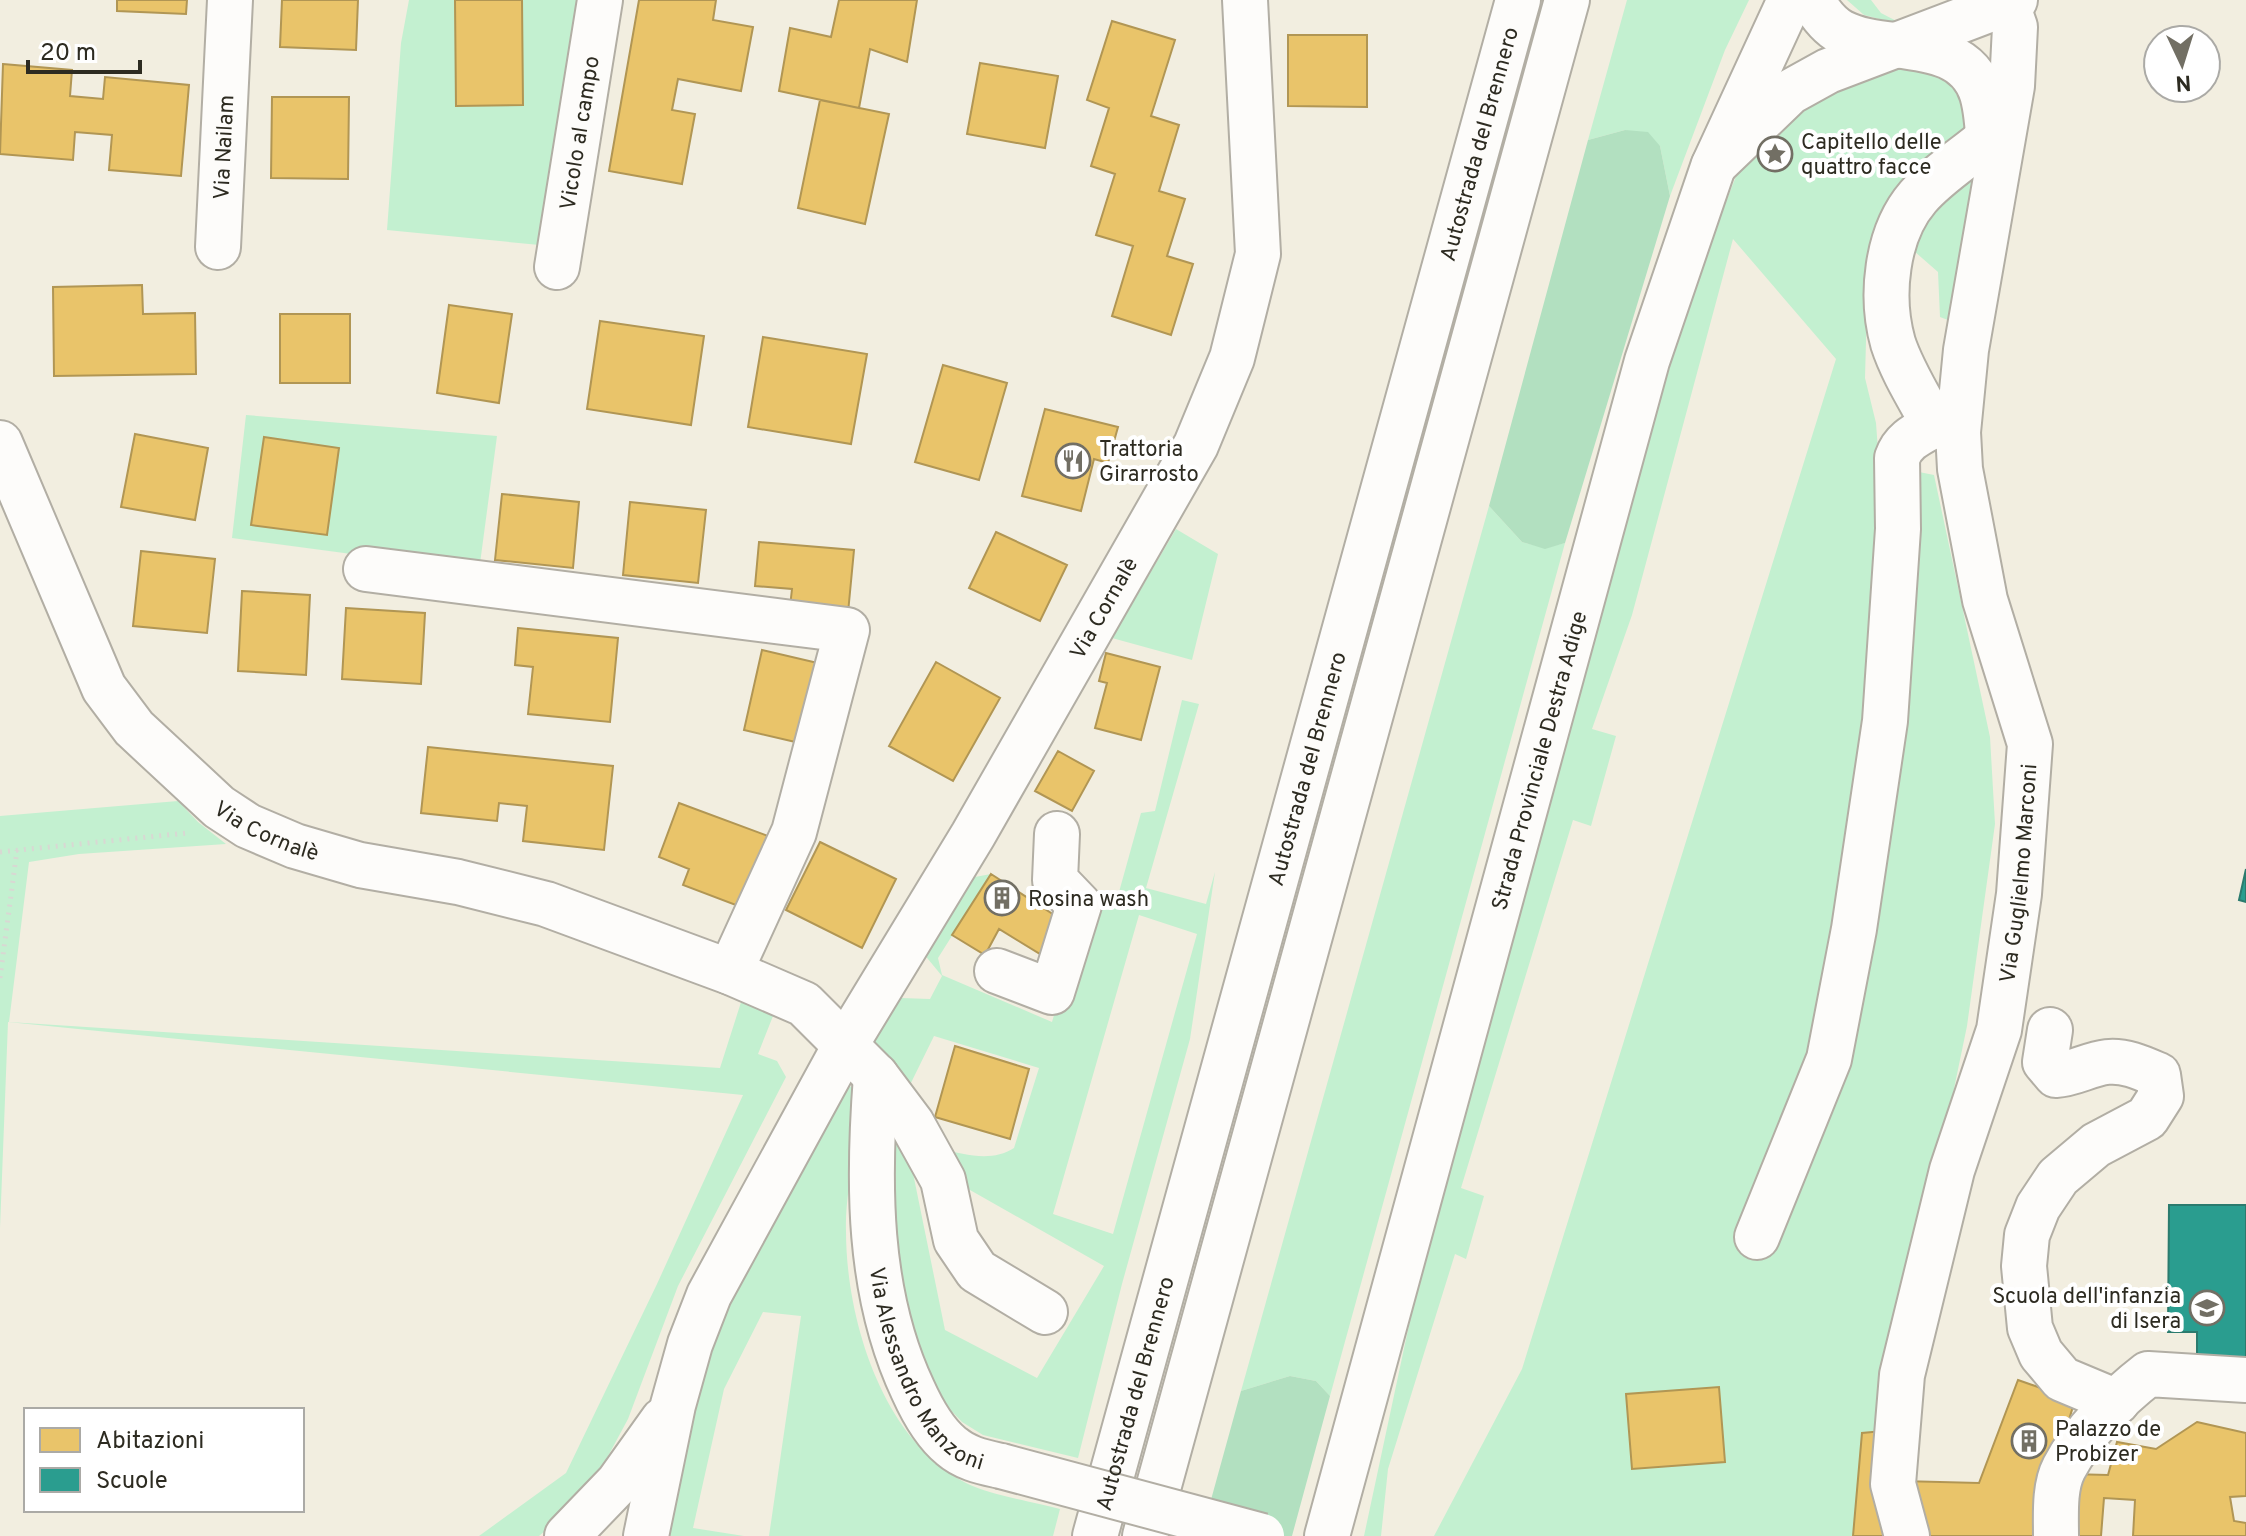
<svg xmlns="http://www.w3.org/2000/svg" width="2246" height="1536" font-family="Overpass,sans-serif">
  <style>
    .green { fill: #c3f0d0; fill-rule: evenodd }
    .forest { fill: #b2e0c0 }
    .homes { fill: #e9c46a; stroke: #b19654; stroke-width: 2 }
    .schools { fill: #2a9d8f; stroke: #2b7b6e; stroke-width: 2 }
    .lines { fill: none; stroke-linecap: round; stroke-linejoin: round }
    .minor-casing { stroke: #b2aea4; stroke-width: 48 }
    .major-casing { stroke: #b2aea4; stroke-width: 48 }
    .highway-casing { stroke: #b2aea4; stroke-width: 48 }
    .path { stroke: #d8d8d3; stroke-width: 5; stroke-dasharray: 2 6; stroke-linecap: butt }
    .minor { stroke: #fdfcfa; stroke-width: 44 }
    .major { stroke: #fdfcfa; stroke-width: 44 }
    .highway { stroke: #fdfcfa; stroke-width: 44 }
    .minor-bridge-casing { stroke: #b2aea4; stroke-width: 48; stroke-linecap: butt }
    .minor-bridge { stroke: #fdfcfa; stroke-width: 44 }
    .labels { text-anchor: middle; stroke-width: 8; stroke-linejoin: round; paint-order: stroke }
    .street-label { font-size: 22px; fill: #2d2b21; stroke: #fff }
    .poi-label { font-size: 22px; fill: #2d2b21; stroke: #fff; text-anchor: start }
  </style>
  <rect width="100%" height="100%" fill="#f2eee0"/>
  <path class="green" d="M409 0H592L550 246 387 230 401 43Z
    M1627 0H1749L1725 50 1670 196 1660 146 1625 130 1588 140Z
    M1847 0H1871L1881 13 1906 26 1864 15Z
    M1900 61C1939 74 1973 81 1965 132L1867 304 1865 378 1876 423 1879 464 1934 475 1990 737 1995 824 1967 1026 1883 1431 1862 1433 1853 1536H1434L1522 1369 1836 359 1733 239 1632 615 1592 729 1616 736 1591 826 1573 820 1461 1188 1484 1196 1466 1259 1455 1254 1388 1469 1381 1536H1364L1431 1222 1635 475 1709 245 1742 161 1802 104Z
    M1974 171 1948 320 1940 317 1938 272 1914 251 1911 230Z
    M246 415 497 436 479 571 232 538Z
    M1489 506 1522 542 1545 548 1565 543 1330 1396 1316 1381 1290 1376 1241 1391Z
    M1176 529 1218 554 1192 660 1112 638Z
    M1182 700 1199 704 1146 888 1206 904 1215 872 1190 1039 1122 1284 1078 1458 983 1435 962 1422 941 1400 907 1325 885 1142 904 1129 945 1330 1037 1378 1104 1266 970 1190 942 1149C965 1155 993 1162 1014 1148L1039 1068 934 1036 906 1093 874 1042 901 998 930 999 942 976 923 953 964 879 991 874 938 958 942 975 1052 1022 1091 890 1119 892 1141 813 1155 811ZM1139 915 1197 934 1113 1234 1053 1214Z
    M178 801 198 822 226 844 79 854 29 862 9 1022 720 1068 743 996 773 1016 758 1054 777 1061 786 1077 678 1286 628 1419 600 1471 560 1518 539 1536H479L566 1473 657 1284 743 1095 8 1022 0 1228V816Z
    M854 1085C854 1107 854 1130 853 1152 851 1179 845 1204 846 1231 846 1319 882 1440 966 1483 990 1495 1033 1502 1060 1509L1053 1536H769L801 1316 763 1312 724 1389 693 1528 744 1536H668L686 1434 706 1361 751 1256 842 1091Z"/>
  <path class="forest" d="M1625 130 1648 132 1660 146 1670 196 1565 543 1545 549 1522 542 1489 506 1588 140Z
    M1290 1376 1316 1381 1330 1396 1292 1536H1201L1241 1391Z"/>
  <path class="homes" d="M117 0H187L186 14 117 11Z
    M282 0H358L356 50 280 47Z
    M455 0H522L523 105 456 106Z
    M639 0H716L713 20 753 27 741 91 678 79 672 110 695 114 682 184 609 171Z
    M839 0H917L907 62 870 49 859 108 779 91 790 28 831 37Z
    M1112 21 1175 40 1151 116 1179 125 1159 191 1185 199 1167 256 1193 264 1171 335 1112 316 1133 246 1096 235 1115 174 1091 166 1109 108 1087 100Z
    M1288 35H1367V107L1288 106Z
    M980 63 1058 76 1045 148 967 134Z
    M3 64 72 70 70 96 103 99 105 77 189 85 181 176 109 170 112 135 75 132 73 160 0 154Z
    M272 97H349L348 179 271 178Z
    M820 100 889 114 865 224 798 208Z
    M142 285 143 314 195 313 196 374 54 376 53 287Z
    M449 305 512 314 499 403 437 393Z
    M280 314H350V383H280Z
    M600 321 704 336 691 425 587 409Z
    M763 337 867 354 851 444 748 427Z
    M943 365 1007 383 979 480 915 462Z
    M1045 409 1118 427 1108 463 1094 459 1081 511 1022 496Z
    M135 434 208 448 195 520 121 507Z
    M264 437 339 448 327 535 251 525Z
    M502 494 579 502 573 568 495 560Z
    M630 502 706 510 698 583 623 575Z
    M996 532 1067 565 1040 621 969 588Z
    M759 542 854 550 848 613 790 607 792 589 755 586Z
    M141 551 215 559 207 633 133 626Z
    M242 591 310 595 306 675 238 671Z
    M346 608 425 613 421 684 342 679Z
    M518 628 618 638 610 722 528 714 533 667 515 665Z
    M762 650 822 664 804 744 744 730Z
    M1106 653 1160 667 1141 740 1095 728 1107 683 1099 681Z
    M936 662 1000 698 953 781 889 746Z
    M428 747 613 766 604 850 523 841 527 806 499 803 497 821 421 813Z
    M1058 751 1094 771 1072 811 1035 791Z
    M679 803 768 836 741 907 683 885 689 869 659 857Z
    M820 842 896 879 862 948 786 910Z
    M991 874 1065 922 1045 957 999 929 985 955 952 935Z
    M955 1046 1029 1069 1010 1139 935 1117Z
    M2018 1380 2075 1400 2033 1536H1923L1902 1481 1979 1483Z
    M1719 1387 1725 1462 1632 1469 1626 1394Z
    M2197 1422 2246 1433V1496L2230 1497 2234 1521 2246 1523V1536H2133L2135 1500 2104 1498 2101 1536H2065L2070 1474 2108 1475 2117 1442 2156 1449Z
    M1883 1431 1896 1536H1853L1862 1433Z"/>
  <path class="schools" d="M2246 869V902L2239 900Z
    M2169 1205H2246V1368H2197V1332H2168Z"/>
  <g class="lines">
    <g class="minor-casing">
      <g id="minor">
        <path d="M1812 0C1819 12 1828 25 1841 32 1884 55 1963 33 1982 94 1987 111 1988 131 1989 149"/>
        <path d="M1714 165 1790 92 1828 71 2015 0"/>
        <path id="s1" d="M218 247 230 0"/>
        <path id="s2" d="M557 267 600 0"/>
        <path d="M1958 432 1934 425C1920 399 1902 371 1893 343 1880 297 1886 234 1918 197 1938 174 1965 158 1988 138"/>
        <path id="s3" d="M0 443 104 688 134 728 219 807 248 826 295 846 360 865 458 882 546 904 730 972 804 1004 876 1076 912 1124 943 1180 956 1240 977 1271 1045 1312"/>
        <path d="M366 569 847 630 794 832 730 972"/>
        <path d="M997 971 1052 992 1079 905 1055 880 1057 834"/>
        <path d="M2050 1030 2045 1062 2056 1075C2074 1074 2089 1064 2107 1062 2125 1060 2142 1068 2158 1075L2161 1096 2147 1118 2096 1145 2058 1177 2038 1207 2027 1235 2024 1266 2030 1328 2041 1354 2062 1379 2117 1402"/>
        <path id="s4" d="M876 1076C868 1181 867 1293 913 1390 922 1410 934 1432 951 1446 966 1459 983 1462 1001 1466"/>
        <path d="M1757 1237 1829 1059 1854 929 1885 721 1898 529 1897 458C1903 440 1918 434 1934 425"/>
        <path d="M567 1536 618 1483 663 1420"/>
        <path id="s5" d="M646 1536 673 1405 690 1344 709 1295 846 1044 973 835 1196 445 1232 358 1258 254 1245 0"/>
        <path id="s6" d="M1907 1536 1893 1484 1902 1375 1952 1170 1999 1030 2019 894 2030 744 1985 600 1960 469 1958 432 1966 350 2012 86 2015 27 2007 4"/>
        <path d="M2056 1536C2056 1515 2054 1487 2064 1468 2083 1432 2117 1398 2148 1374L2246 1380"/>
      </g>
    </g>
    <g class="major-casing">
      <g id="major">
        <path id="s7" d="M1327 1536 1647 361 1713 167 1790 0"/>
      </g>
    </g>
    <g class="highway-casing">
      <g id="highway">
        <path id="s8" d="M1095 1536 1518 0"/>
        <path d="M1145 1536 1567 0"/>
      </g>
    </g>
    <path class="path" d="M0 852 187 833
      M0 978 17 850"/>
    <use href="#minor" class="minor"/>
    <use href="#major" class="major"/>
    <use href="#highway" class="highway"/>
    <g class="minor-bridge-casing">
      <path id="minor-bridge" d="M1001 1466 1262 1536"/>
    </g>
    <use href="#minor-bridge" class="minor-bridge"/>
  </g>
  <defs>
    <g id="sight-ring" transform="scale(1.8)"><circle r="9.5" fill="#fff" stroke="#726f64" stroke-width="1.5"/><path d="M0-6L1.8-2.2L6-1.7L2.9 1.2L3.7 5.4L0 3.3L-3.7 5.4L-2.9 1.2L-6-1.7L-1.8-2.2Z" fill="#726f64"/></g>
    <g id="restaurant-ring" transform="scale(1.8)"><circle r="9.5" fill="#fff" stroke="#726f64" stroke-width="1.5"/><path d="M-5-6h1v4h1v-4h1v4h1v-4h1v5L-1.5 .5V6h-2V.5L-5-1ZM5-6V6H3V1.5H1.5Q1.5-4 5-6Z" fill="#726f64"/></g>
    <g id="building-ring" transform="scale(1.8)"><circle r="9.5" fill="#fff" stroke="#726f64" stroke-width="1.5"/><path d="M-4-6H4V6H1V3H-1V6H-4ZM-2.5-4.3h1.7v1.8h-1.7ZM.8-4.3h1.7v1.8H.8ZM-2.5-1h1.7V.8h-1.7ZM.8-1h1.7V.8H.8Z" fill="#726f64"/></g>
    <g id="school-ring" transform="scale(1.8)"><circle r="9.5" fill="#fff" stroke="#726f64" stroke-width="1.5"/><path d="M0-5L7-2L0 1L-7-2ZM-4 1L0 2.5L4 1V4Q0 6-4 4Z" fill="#726f64"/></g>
  </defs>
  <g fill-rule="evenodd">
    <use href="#sight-ring" x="1775" y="154"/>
    <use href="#restaurant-ring" x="1073" y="461"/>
    <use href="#building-ring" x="1002" y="898"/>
    <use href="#school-ring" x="2207" y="1308"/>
    <use href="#building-ring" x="2029" y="1441"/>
  </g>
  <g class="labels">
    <g class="street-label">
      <text dy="8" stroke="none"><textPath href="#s2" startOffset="136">Vicolo al campo</textPath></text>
      <text dy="8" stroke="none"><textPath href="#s8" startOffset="1444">Autostrada del Brennero</textPath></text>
      <text dy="8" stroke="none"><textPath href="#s1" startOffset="100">Via Nailam</textPath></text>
      <text dy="8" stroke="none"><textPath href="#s5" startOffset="1042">Via Cornalè</textPath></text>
      <text dy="8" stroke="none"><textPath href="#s7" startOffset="804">Strada Provinciale Destra Adige</textPath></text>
      <text dy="8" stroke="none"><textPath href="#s8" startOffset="796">Autostrada del Brennero</textPath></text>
      <text dy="8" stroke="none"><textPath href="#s3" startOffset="486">Via Cornalè</textPath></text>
      <text dy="8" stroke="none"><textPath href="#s6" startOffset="680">Via Guglielmo Marconi</textPath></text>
      <text dy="8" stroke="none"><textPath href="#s4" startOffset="308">Via Alessandro Manzoni</textPath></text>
      <text dy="8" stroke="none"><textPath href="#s8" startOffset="148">Autostrada del Brennero</textPath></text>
    </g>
    <g class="poi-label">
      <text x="1801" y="149">Capitello delle<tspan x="1801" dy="25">quattro facce</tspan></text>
      <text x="1099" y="456">Trattoria<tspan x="1099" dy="25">Girarrosto</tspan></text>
      <text x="1028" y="906">Rosina wash</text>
      <text x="2181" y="1303" text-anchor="end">Scuola dell'infanzia<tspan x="2181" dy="25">di Isera</tspan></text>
      <text x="2055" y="1436">Palazzo de<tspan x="2055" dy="25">Probizer</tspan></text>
    </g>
  </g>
  <rect x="24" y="1408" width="280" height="104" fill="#ffffff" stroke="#abaaa6" stroke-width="2"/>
  <rect x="40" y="1428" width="40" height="24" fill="#e9c46a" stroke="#abaaa6" stroke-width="2"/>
  <text x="96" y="1448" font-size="24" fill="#2d2b21">Abitazioni</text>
  <rect x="40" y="1468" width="40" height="24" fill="#2a9d8f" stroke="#abaaa6" stroke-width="2"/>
  <text x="96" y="1488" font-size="24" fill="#2d2b21">Scuole</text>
  <g transform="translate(2182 64) rotate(176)"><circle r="38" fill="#ffffff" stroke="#abaaa6" stroke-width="2"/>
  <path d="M0-6L14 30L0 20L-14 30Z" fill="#726f64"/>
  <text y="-12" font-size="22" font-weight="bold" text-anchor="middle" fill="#2d2b21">N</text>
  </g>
  <path d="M28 60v12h112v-12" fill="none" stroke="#2d2b21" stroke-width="4"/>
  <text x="40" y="60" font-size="24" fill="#2d2b21" stroke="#ffffff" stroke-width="6" paint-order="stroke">20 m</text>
</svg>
